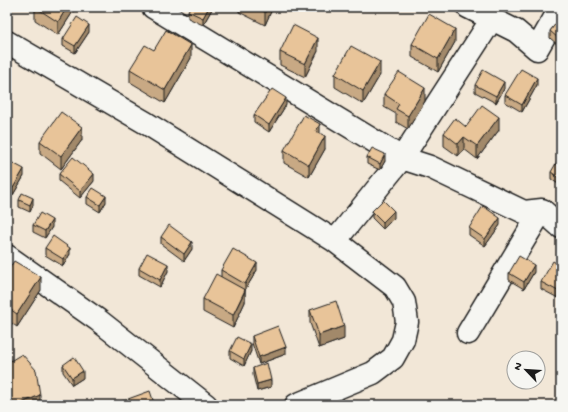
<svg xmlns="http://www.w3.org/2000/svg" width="568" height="412" font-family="'Gochi Hand',sans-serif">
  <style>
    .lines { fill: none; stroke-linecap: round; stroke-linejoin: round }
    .minor-casing { stroke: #1c1c1c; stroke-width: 25 }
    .minor { stroke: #f6f6f2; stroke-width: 22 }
    .wall { fill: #c8a984; stroke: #1c1c1c }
    .shaded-wall { fill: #a2896b; stroke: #1c1c1c }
    .building { fill: #e8c499; stroke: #1c1c1c }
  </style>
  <rect width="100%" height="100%" fill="#f2e7d7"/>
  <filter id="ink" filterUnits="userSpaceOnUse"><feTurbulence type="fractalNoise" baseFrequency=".025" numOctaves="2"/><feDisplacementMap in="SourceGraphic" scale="8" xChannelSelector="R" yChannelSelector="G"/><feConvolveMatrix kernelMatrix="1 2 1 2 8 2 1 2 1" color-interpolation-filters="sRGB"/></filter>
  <g filter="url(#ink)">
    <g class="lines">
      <g class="minor-casing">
        <path id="minor" d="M153 7 402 158 430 167 524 212 542 210 561 227
          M468 7 516 31 537 49 561 7
          M7 42 146 123 335 241 395 287 404 302 407 322 403 340 393 358 373 373 296 405
          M335 241 402 158 492 19
          M7 256 98 320 206 405
          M468 333 542 210"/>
      </g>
      <use href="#minor" class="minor"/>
    </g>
    <path class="wall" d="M35 7H74V10L58 35 35 20Z
      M212 7V9L203 25 188 18V11Z
      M239 7H273L265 25 239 12Z
      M561 17V42L558 45 550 38V31Z
      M89 32 75 53 63 46V39Z
      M455 42 438 72 412 57V44Z
      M154 50 191 58 165 103 130 82V69Z
      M318 51 305 77 280 65V52Z
      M335 74 380 75 363 104 335 87Z
      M475 85 504 89 496 103 475 92Z
      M537 85 522 112 505 102V95Z
      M384 94 425 101 408 129 396 122V114L384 107Z
      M286 105 269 132 254 122V115Z
      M466 127 499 130 477 159 464 149 458 156 444 146V133Z
      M320 134 325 149 309 177 284 163V150Z
      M82 140 61 169 40 153V141Z
      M367 157 385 161 380 170 367 164Z
      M7 160 24 176 13 195 7 192Z
      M561 161V186L551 179V172Z
      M59 174 94 181 80 198 59 181Z
      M87 197 106 202 100 212 87 204Z
      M19 200 33 205 30 212 19 207Z
      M372 211 394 218 383 229 372 218Z
      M33 225 52 227 45 238 33 232Z
      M500 225 485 246 469 235V228Z
      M161 237 192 249 184 261 161 244Z
      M45 248 70 254 63 266 45 255Z
      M561 266 558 298 541 289V282Z
      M139 268 168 271 160 287 139 275Z
      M221 270H257L245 290V302L233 328 203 312V299L221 277Z
      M7 272 41 290 17 327 7 320Z
      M534 272 524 289 509 280V273Z
      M310 310 344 339 319 348 310 323Z
      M252 336 286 354 259 364 252 343Z
      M230 351H251L244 366 230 358Z
      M7 363 40 405H7Z
      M63 365 83 378 72 385 63 372Z
      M253 368 271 387 257 391 253 375Z"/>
    <path class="shaded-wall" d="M67 7H74V10L58 35V22Z
      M209 7H212V9L203 25V18Z
      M267 7H273L265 25V12Z
      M89 25V32L75 53V46Z
      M455 29V42L438 72V59Z
      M561 35V42L558 45V38Z
      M318 38V51L305 77V64Z
      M191 45V58L165 103V90Z
      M380 62V75L363 104V91Z
      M537 78V85L522 112V105Z
      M504 82V89L496 103V96Z
      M425 88V101L408 129V116Z
      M286 98V105L269 132V125Z
      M499 117V130L477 159V146Z
      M320 124V137L316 131Z
      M82 127V140L61 169V156Z
      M325 136V149L309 177V165Z
      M464 137V149L458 156V144Z
      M385 154V161L380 170V164Z
      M24 169V176L13 195V188Z
      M94 174V181L80 198V191Z
      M106 196V202L100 212V205Z
      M33 198V205L30 212V205Z
      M394 211V218L383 229V222Z
      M500 218V225L485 246V239Z
      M52 220V227L45 238V231Z
      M192 242V249L184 261V254Z
      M70 248V254L63 266V259Z
      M257 263V270L245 290V302L233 328V315L245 291V284Z
      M168 264V271L160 287V280Z
      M534 265V272L524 289V282Z
      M41 277V290L17 327V314Z
      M561 285V292L558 298V291Z
      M344 326V339L319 348V335Z
      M251 344V351L244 366V359Z
      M286 347V354L259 364V357Z
      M83 371V378L72 385V378Z
      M271 380V387L257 391V384Z
      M40 395V405H17Z"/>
    <path class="building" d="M35 7H67L58 22Z
      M190 7H209L203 18 188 11Z
      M255 7H267L265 12Z
      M429 14 455 29 438 59 412 44Z
      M77 17 89 25 75 46 63 39Z
      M561 17V35L558 38 550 31Z
      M293 25 318 38 305 64 280 52Z
      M166 30 191 45 165 90 130 69 145 45 154 50Z
      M351 46 380 62 363 91 335 74Z
      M521 69 537 78 522 105 505 95Z
      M483 70 504 82 496 96 475 85Z
      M399 72 425 88 408 116 396 109 399 104 384 94Z
      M272 89 286 98 269 125 254 115Z
      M482 105 499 117 477 146 464 137 458 144 444 133 455 118 466 127Z
      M61 112 82 127 61 156 40 141Z
      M304 115 320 124 316 131 325 136 309 165 284 150Z
      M372 148 385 154 380 164 367 157Z
      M73 157 94 174 80 191 59 174Z
      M7 160 24 169 13 188 7 185Z
      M558 160 561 161V179L551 172Z
      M93 188 106 196 100 205 87 197Z
      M22 193 33 198 30 205 19 200Z
      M383 200 394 211 383 222 372 211Z
      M483 206 500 218 485 239 469 228Z
      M40 213 52 220 45 231 33 225Z
      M169 225 192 242 184 254 161 237Z
      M53 236 70 248 63 259 45 248Z
      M233 249 257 263 245 284 221 270Z
      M147 253 168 264 160 280 139 268Z
      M519 256 534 265 524 282 509 273Z
      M14 261 41 277 17 314 7 307V272Z
      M553 261 561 266V285L558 291 541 282Z
      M216 274 245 290 233 315 203 299Z
      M336 301 344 326 319 335 310 310Z
      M278 326 286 347 259 357 252 336Z
      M237 337 251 344 244 359 230 351Z
      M22 354 36 370 40 395 17 405H11L7 398V363Z
      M74 357 83 371 72 378 63 365Z
      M267 363 271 380 257 384 253 368Z
      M150 391 154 403 148 405H130L128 399Z
      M127 400 128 405H107Z"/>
  </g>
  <rect width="568" height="412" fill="none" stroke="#f6f6f2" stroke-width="24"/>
  <rect x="12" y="12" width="544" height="388" fill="none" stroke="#1c1c1c" stroke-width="1.5" filter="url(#ink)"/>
  <g transform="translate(526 370) rotate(295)"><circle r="19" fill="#f6f6f2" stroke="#9f9f9c"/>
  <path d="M0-3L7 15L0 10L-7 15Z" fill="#1c1c1c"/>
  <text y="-6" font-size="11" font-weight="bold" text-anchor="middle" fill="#1c1c1c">N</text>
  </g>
</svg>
